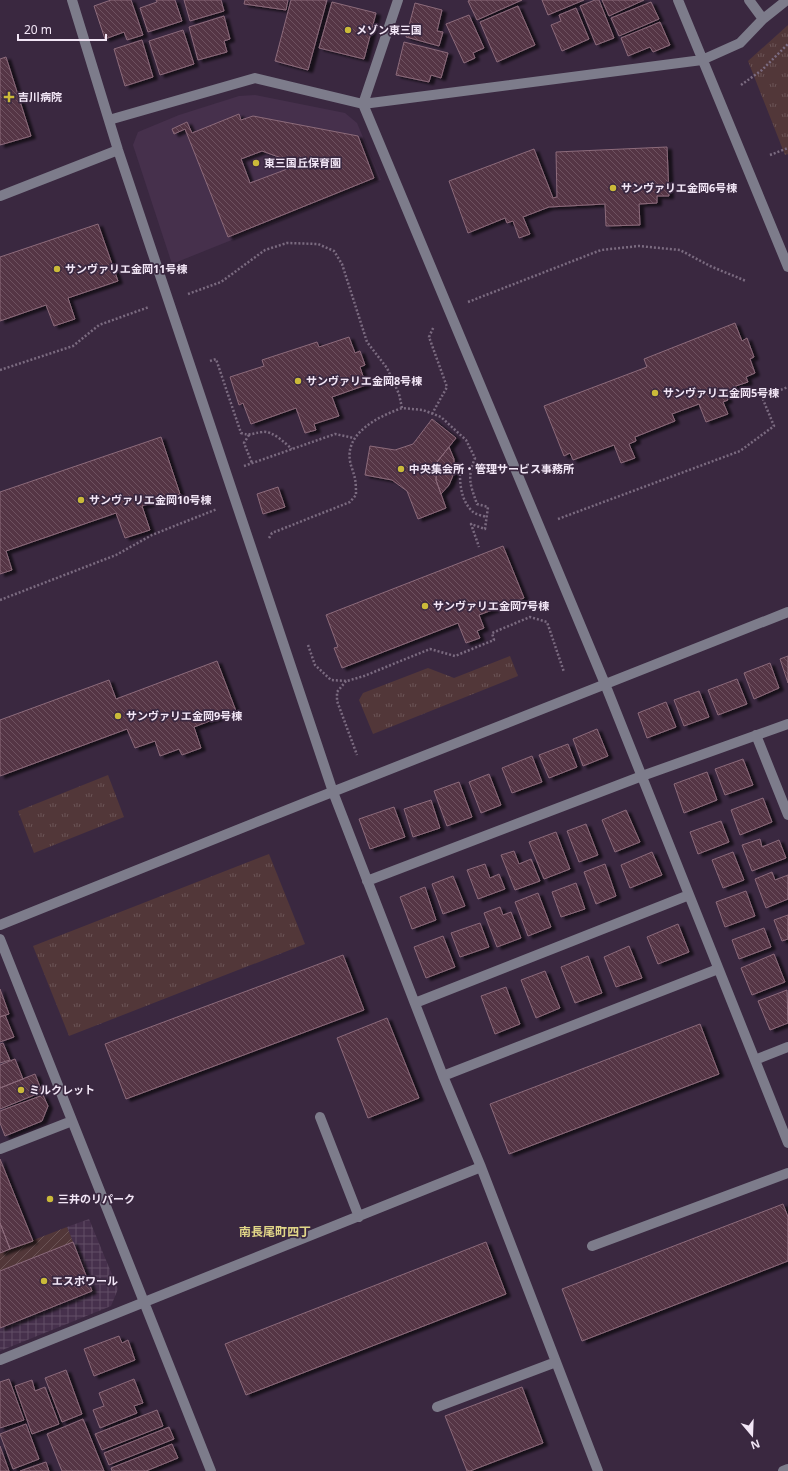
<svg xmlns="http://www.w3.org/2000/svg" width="788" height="1471" font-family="'Noto Sans','Noto Sans JP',sans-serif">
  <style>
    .built { fill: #46304c }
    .industrial { fill: url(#industrial-grid) }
    .grass { fill: url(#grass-tufts) }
    .garden { fill: url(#garden-furrows) }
    .building { fill: url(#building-back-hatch); stroke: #8c6b7b; fill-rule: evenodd; filter: url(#shadow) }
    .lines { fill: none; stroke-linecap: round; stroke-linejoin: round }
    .path { stroke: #7b6b80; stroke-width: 2.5; stroke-dasharray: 2 2; stroke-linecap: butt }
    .minor { stroke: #7d7c8b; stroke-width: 10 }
    .poi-dot { fill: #cbba39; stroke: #3a2840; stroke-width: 1.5 }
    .labels { text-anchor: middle; stroke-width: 3.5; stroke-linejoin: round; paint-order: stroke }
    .poi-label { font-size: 11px; font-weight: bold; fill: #f2e6f6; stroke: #3a2840; text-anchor: start }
    .neighbourhood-label { font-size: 12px; font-weight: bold; fill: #e1d688; stroke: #3a2840 }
  </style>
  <defs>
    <pattern id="industrial-grid" width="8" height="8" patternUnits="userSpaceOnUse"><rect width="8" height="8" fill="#46304c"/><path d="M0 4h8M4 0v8" fill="none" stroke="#614e66"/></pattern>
    <pattern id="grass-tufts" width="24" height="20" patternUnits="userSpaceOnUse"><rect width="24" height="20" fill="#523739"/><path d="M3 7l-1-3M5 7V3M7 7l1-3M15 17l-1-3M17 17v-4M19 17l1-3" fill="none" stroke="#6b5456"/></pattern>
    <pattern id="garden-furrows" width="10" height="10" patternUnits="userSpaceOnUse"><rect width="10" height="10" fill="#523739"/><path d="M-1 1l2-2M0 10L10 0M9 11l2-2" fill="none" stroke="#6b5456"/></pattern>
    <pattern id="building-back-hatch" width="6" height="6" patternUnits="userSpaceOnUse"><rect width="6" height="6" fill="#553445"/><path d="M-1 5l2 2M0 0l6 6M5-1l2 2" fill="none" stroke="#6e5160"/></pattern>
    <filter id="shadow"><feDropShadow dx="4.5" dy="2.5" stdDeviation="1" flood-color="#0009"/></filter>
  </defs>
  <rect width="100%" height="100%" fill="#3a2840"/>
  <path class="built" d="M255 95 345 113 357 123 381 180 172 264 133 145 138 132 179 115 239 96Z"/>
  <path class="industrial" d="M89 1219 118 1289 111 1306 0 1351V1328L92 1291 67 1227Z"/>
  <path class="grass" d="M788 25V154L785 155 748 61Z
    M510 656 518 676 373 734 359 700 363 693 428 668 454 678Z
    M108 775 124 817 34 853 18 811Z
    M269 854 305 944 69 1036 33 946Z"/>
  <path class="garden" d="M67 1227 73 1242 0 1271V1253Z"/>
  <path class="building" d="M111 0H131L143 35 127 40 124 32 105 39 94 6Z
    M156 0H175L182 21 148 32 140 8 157 2Z
    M184 0H221L224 11 190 21Z
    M245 0H288L286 10 244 4Z
    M291 0H327L308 70 275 61Z
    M470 0H522L477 20 468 1Z
    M542 0H584L548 15Z
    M595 0H599L614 38 596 45 580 6Z
    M602 0H644L609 16Z
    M332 2 376 13 364 59 319 48Z
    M651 2 659 19 619 36 611 18Z
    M415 3 442 10 437 31 443 32 439 46 406 37Z
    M518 6 535 45 497 62 480 22Z
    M576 8 589 39 562 51 551 25 561 21 559 15Z
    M469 15 484 48 473 53 475 58 464 63 446 24Z
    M224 16 230 39 224 41 227 52 198 60 189 27Z
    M660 22 670 45 653 52 650 47 628 56 621 38Z
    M183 30 194 64 160 75 149 41Z
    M142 40 153 77 125 86 114 49Z
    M404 42 448 53 441 78 431 75 429 82 396 75Z
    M6 57 31 136 0 145V59Z
    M239 114 241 120 253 116 358 136 374 178 228 237 185 129 174 134 172 129 187 122 192 133ZM262 151 287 160 290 168 250 183 241 159Z
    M667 147 669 196H657V203L639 204 640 225 606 226 605 204 549 207 523 217 530 234 519 238 513 221 507 223 505 218 468 233 449 181 534 149 553 198 557 197 556 152Z
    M98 224 118 281 68 298 75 319 54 326 46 305 0 321V257Z
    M735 323 742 341 747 338 754 357 750 359 755 373 746 377 748 382 733 387 734 391 725 394 728 400 723 402 728 414 706 422 699 404 672 414 675 421 635 437 636 441 629 444 635 458 621 463 614 445 573 460 570 453 564 456 544 406 647 367 644 359Z
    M349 337 355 353 360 351 365 365 360 367 366 385 332 397 339 416 314 424 316 430 305 433 296 408 251 424 243 403 239 405 230 377 264 366 262 360 317 342 319 347Z
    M432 419 456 438 437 462 436 480 446 508 418 519 407 491 392 480 365 475 370 446 395 450 413 444Z
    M161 437 180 494 142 506 150 530 125 538 116 513 6 551 12 570 0 574V492Z
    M449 447 454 459V473L449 485 441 494 436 480 437 462Z
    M278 487 285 507 263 514 257 494Z
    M503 546 524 598 479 615 484 628 477 631 480 638 466 643 458 623 342 668 334 648 338 647 326 615Z
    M788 656V683L780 659Z
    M217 661 236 711 194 727 201 748 182 755 179 749 160 756 155 741 135 748 127 729 0 776V720L109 680 116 699Z
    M770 663 779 688 754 699 744 673Z
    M737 679 747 704 718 715 708 690Z
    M699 691 709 717 684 726 674 700Z
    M666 702 676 727 647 738 638 713Z
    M597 729 608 756 583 766 573 739Z
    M568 744 577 767 549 778 539 755Z
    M532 756 542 782 512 793 502 768Z
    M743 759 753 785 725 795 715 769Z
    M707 772 717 800 684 813 674 784Z
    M489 774 501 805 481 813 469 782Z
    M459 782 472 817 447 826 434 791Z
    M763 798 772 822 740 835 731 810Z
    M431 800 440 828 413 837 404 809Z
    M394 807 405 837 370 849 359 819Z
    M626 810 640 842 615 852 602 820Z
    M721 821 729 842 698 854 690 832Z
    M586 824 598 855 579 862 567 831Z
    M556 832 570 869 544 879 529 842Z
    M760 839 762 847 779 840 786 858 752 871 742 845Z
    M514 851 519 864 531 859 540 881 515 890 501 855Z
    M652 852 662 875 630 888 621 865Z
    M733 852 744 880 723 888 712 860Z
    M485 864 490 878 499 874 505 889 478 899 467 870Z
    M605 864 616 896 596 904 584 872Z
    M772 872 775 880 788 875V899L766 908 755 879Z
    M453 876 465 906 443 914 432 884Z
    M576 883 585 909 561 917 552 892Z
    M425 887 436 920 412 929 400 897Z
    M746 891 755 916 725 927 716 902Z
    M538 893 551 927 528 936 515 902Z
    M500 907 503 915 511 912 521 938 497 947 484 913Z
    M788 915V939L782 941 774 920Z
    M480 923 489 947 460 957 451 933Z
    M678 924 689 952 658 964 647 937Z
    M764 928 771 947 739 959 732 940Z
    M443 936 455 967 426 978 414 947Z
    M629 946 642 978 616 987 604 957Z
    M774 954 785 982 752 995 741 968Z
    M343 955 364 1010 126 1099 105 1044Z
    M588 956 602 993 575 1003 561 967Z
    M545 971 560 1008 536 1018 521 980Z
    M506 987 520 1024 495 1034 481 996Z
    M0 989 9 1014 0 1017Z
    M787 990 788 1023 770 1030 758 1001Z
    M5 1015 14 1037 0 1042V1017Z
    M387 1018 419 1098 368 1118 337 1038Z
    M700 1024 719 1074 509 1154 490 1104Z
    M3 1043 10 1060 0 1063V1044Z
    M15 1059 23 1079 0 1088V1065Z
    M35 1074 42 1092 0 1109V1088Z
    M43 1095 48 1106 42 1121 5 1136 0 1123V1111Z
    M0 1159 33 1241 10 1249 0 1223Z
    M783 1204 788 1217V1261L582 1341 562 1289Z
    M0 1223 10 1249 0 1253Z
    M73 1242 92 1291 0 1328V1271Z
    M486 1242 506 1294 246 1395 225 1344Z
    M119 1336 122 1343 128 1340 135 1360 94 1376 84 1349Z
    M66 1370 82 1414 62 1422 45 1378Z
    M9 1379 24 1420 0 1428V1382Z
    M134 1379 143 1403 134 1406 137 1413 100 1428 93 1410 104 1406 99 1393Z
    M32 1380 35 1391 45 1387 59 1424 32 1434 15 1386Z
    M522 1387 543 1443 470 1471H467L445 1416Z
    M157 1410 163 1426 102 1450 95 1434Z
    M83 1419 104 1471H62L47 1434Z
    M26 1424 39 1459 13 1469 0 1434Z
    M169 1427 174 1439 109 1465 104 1453Z
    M172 1444 178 1458 146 1471H112L111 1468Z
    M0 1446 9 1471H0Z
    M46 1462 49 1471H20Z"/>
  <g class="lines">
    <path class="path" d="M741 85 762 70 788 44
      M770 155 788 148
      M188 294 221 282 265 250 287 243 318 244 334 251 342 264 367 342 387 368 399 394 402 408 423 410 441 417 466 440 475 458C467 478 470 484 477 504L488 507 485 529 471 524 479 547
      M468 302 601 250 639 246 680 250 710 266 746 281
      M210 361 216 359 241 433C251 436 253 433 262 432 272 430 285 443 292 449
      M0 370 73 346 99 325 149 307
      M432 414 447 387 429 337 434 326
      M249 435 244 443 252 463
      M244 466 335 434 354 438
      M460 474C460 487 462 501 472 511 475 514 482 516 487 517
      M558 519 740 451 774 426 762 397 788 387
      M269 538 272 533 350 502 356 495C356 490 356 484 355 479 354 473 351 467 350 461 345 432 380 416 402 408
      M0 600 116 555 152 535 217 509
      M308 645 315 665 331 680 347 681 364 676 430 649 455 656 494 640 492 633 530 617 547 622 564 672
      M346 681 337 692V701L357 755"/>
    <path class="minor" d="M72 0 118 150 333 792 443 1076 481 1167 598 1471
      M398 0 363 104 605 684 788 1143
      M678 0 788 267
      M749 0 763 19 787 0
      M109 120 255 78 363 104 702 60 740 43 763 19
      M0 196 118 150
      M756 735 788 815
      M367 881 642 776 788 724
      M0 925 312 800 788 612
      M0 939 211 1471
      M415 1003 689 895
      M755 1060 788 1047
      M443 1076 718 969
      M320 1117 359 1217
      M0 1149 72 1121
      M592 1246 788 1173
      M0 1360 481 1167
      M437 1407 556 1362
      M783 1471 788 1469"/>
  </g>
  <g class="poi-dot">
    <circle cx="348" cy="30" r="4"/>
    <path d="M7 91h4v4h4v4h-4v4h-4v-4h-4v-4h4z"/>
    <circle cx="256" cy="163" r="4"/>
    <circle cx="613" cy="188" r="4"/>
    <circle cx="57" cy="269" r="4"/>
    <circle cx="298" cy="381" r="4"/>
    <circle cx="655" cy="393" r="4"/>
    <circle cx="401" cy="469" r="4"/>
    <circle cx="81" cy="500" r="4"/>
    <circle cx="425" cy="606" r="4"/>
    <circle cx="118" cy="716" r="4"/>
    <circle cx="21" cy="1090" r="4"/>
    <circle cx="50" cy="1199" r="4"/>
    <circle cx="44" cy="1281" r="4"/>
  </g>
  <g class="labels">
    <g class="poi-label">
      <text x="356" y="34">メゾン東三国</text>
      <text x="18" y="101">吉川病院</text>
      <text x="264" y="167">東三国丘保育園</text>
      <text x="621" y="192">サンヴァリエ金岡6号棟</text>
      <text x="65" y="273">サンヴァリエ金岡11号棟</text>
      <text x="306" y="385">サンヴァリエ金岡8号棟</text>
      <text x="663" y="397">サンヴァリエ金岡5号棟</text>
      <text x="409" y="473">中央集会所・管理サービス事務所</text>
      <text x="89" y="504">サンヴァリエ金岡10号棟</text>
      <text x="433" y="610">サンヴァリエ金岡7号棟</text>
      <text x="126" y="720">サンヴァリエ金岡9号棟</text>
      <text x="29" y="1094">ミルクレット</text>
      <text x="58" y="1203">三井のリパーク</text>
      <text x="52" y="1285">エスポワール</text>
    </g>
    <g class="neighbourhood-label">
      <text x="275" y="1236">南長尾町四丁</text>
    </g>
  </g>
  <g transform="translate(752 1435) rotate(161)" stroke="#3a2840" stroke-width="3" paint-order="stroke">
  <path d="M0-3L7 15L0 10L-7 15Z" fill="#f2e6f6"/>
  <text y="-6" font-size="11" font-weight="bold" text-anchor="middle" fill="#f2e6f6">N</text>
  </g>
  <path d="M18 34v6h88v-6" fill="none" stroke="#f2e6f6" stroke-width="2"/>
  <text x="24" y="34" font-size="12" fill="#f2e6f6" stroke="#3a2840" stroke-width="3" paint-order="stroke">20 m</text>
</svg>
